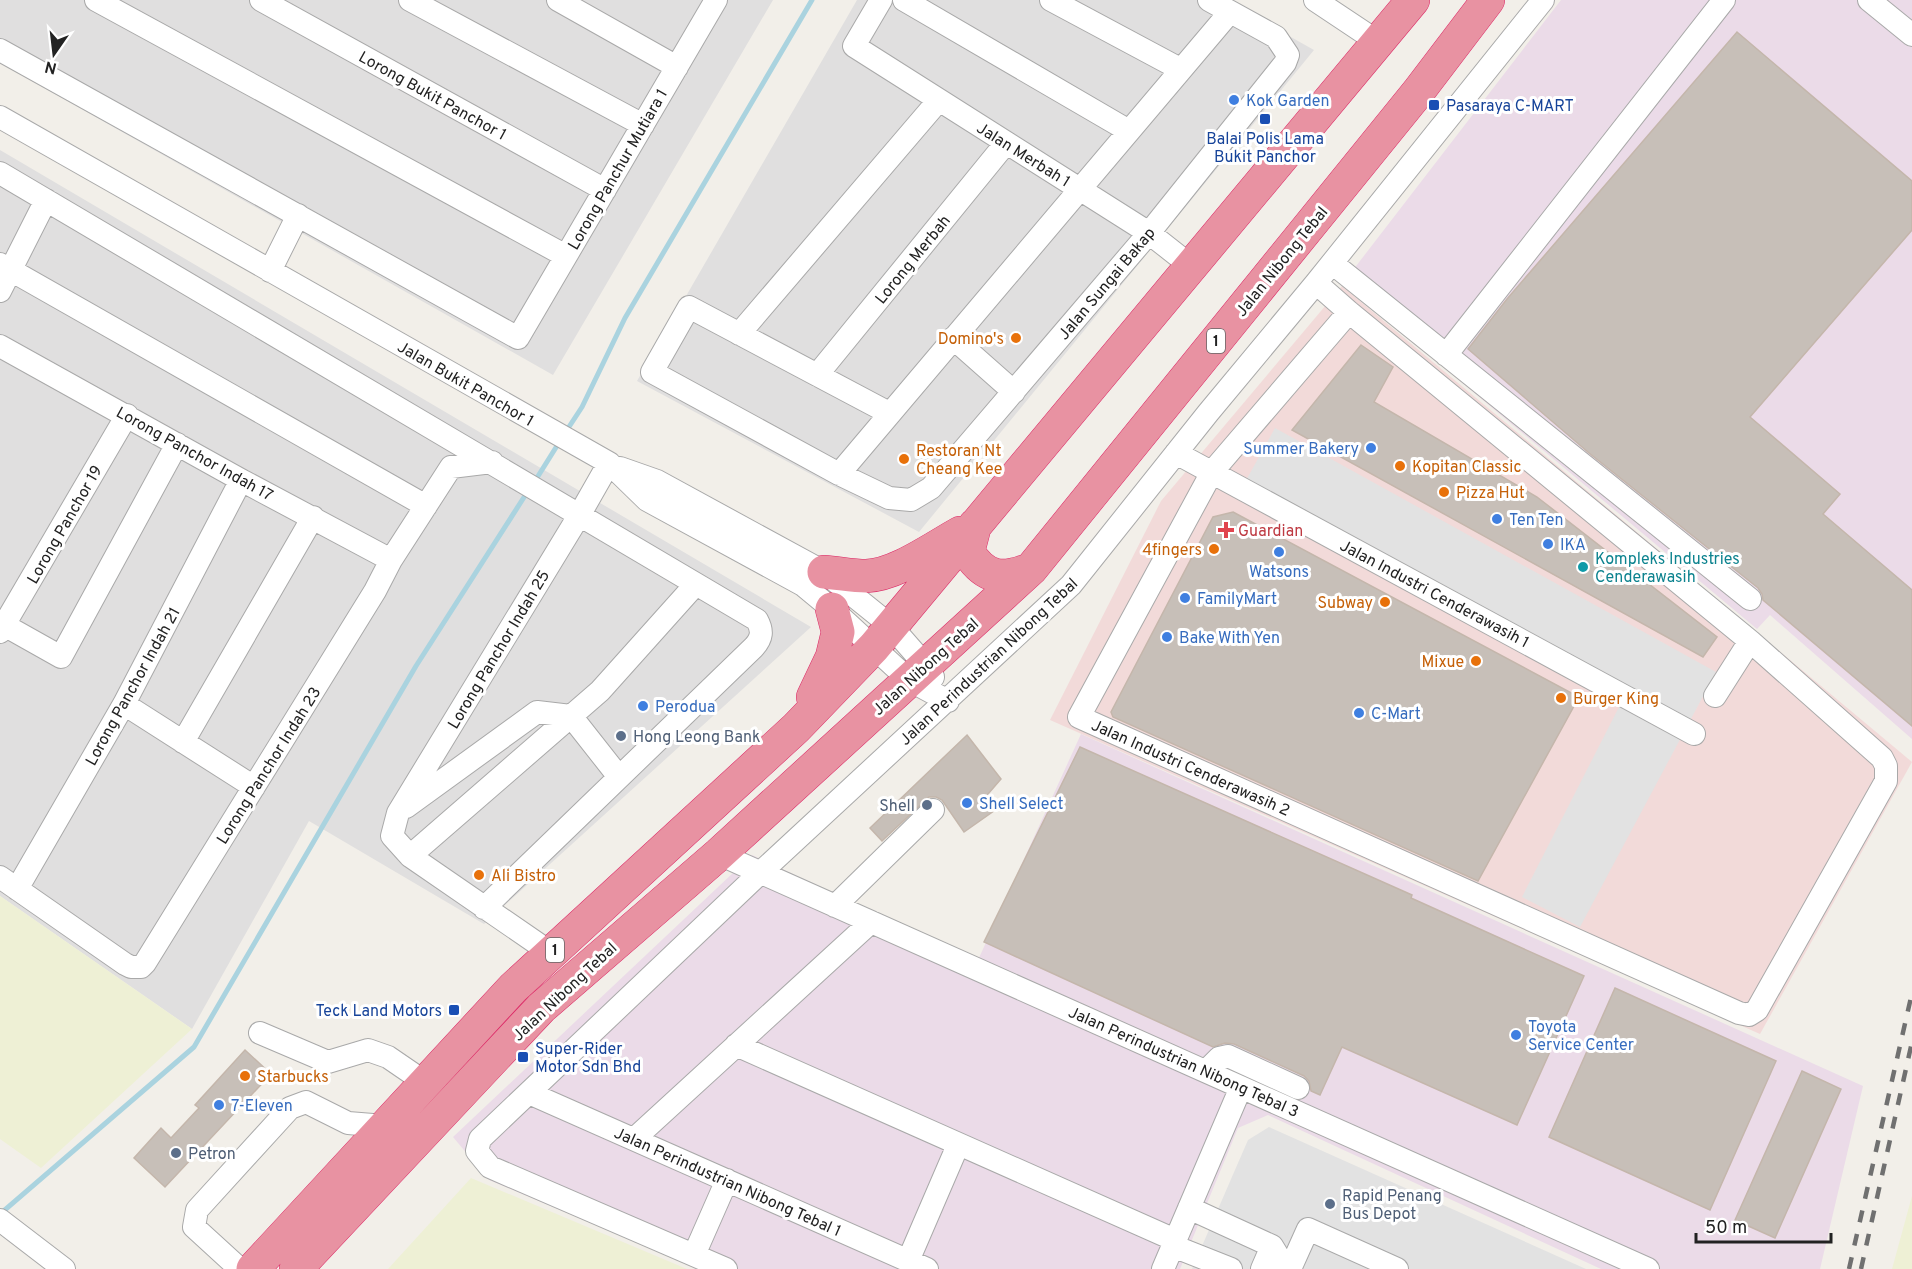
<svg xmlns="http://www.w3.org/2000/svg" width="1912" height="1269" font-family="Overpass,sans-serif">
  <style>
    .residential { fill: #e0dfdf }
    .commercial { fill: #f2dad9 }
    .industrial { fill: #ebdbe8 }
    .farmland { fill: #eef0d5 }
    .parking { fill: #e2e2e2 }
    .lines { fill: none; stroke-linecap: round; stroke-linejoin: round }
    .stream { stroke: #aad3df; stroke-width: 5 }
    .building { fill: #c7bfb8; stroke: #c4b6ab; stroke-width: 1.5 }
    .minor-casing { stroke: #a9a9a9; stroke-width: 24 }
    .highway-casing { stroke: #dc2a67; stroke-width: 34 }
    .minor { stroke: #fff; stroke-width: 22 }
    .highway { stroke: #e892a2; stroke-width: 33 }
    .rail { stroke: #707070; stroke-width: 4.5; stroke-dasharray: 12 12; stroke-linecap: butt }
    .shop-dot { fill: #3f7fe0; stroke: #fff; stroke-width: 2 }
    .transit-dot { fill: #1a4fb4; stroke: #fff; stroke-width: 2 }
    .food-dot { fill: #e8710a; stroke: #fff; stroke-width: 2 }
    .health-dot { fill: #e0444e; stroke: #fff; stroke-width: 2 }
    .culture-dot { fill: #0f9aa8; stroke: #fff; stroke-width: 2 }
    .service-dot { fill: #5c6f8a; stroke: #fff; stroke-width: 2 }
    .labels { text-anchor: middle; stroke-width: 6; stroke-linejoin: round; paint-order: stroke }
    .shield { fill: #fff; stroke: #646464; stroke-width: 1.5 }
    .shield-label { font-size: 15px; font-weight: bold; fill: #222 }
    .street-label { font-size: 16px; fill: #222; stroke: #fff }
    .shop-label { font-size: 16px; fill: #366cbe; stroke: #fff; text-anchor: start }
    .transit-label { font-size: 16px; fill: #164399; stroke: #fff; text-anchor: start }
    .food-label { font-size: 16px; fill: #c56008; stroke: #fff; text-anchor: start }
    .health-label { font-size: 16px; fill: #be3a42; stroke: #fff; text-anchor: start }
    .culture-label { font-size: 16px; fill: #0d838f; stroke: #fff; text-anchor: start }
    .service-label { font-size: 16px; fill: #4e5e75; stroke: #fff; text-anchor: start }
  </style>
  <rect width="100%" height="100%" fill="#f2efe9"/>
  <path class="residential" d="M0 0H773L553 375 0 63Z
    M857 0H1225L1314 50 919 532 637 381Z
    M0 150 811 627 484 924 309 821 192 1029 0 896Z"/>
  <path class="commercial" d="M1342 286 1912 762 1760 1034 1050 720 1161 501Z"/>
  <path class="industrial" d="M1561 0H1912V739L1770 615 1757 629 1343 283Z
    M1081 734 1863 1086 1820 1269H1601L1268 1115 1238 1128 1180 1269H700L489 1180 453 1137 752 855 978 960Z"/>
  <path class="farmland" d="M0 896 192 1029 41 1168 0 1139Z
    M471 1178 687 1269H388Z
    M1912 1196V1269H1892Z"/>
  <path class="parking" d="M1275 428 1716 672 1580 927 1522 897 1619 707 1239 493Z
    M1269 1127 1586 1269H1192L1248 1140Z"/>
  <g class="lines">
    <path class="stream" d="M565 433 582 407 625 318 812 0
      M535 481 560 441
      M0 1214 194 1047 416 666 528 491"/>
  </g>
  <path class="building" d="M1737 32 1912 181V230L1750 417 1840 494 1823 514 1912 590V726L1763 600 1762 594 1758 588 1589 453 1468 349 1507 299Z
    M1361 345 1393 367 1374 402 1537 497 1717 637 1703 657 1292 430Z
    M1233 512 1579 697 1478 881 1113 717 1111 712 1213 517Z
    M967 735 1001 779 988 794 1001 806 964 832 942 800 936 797H929L882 841 870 828Z
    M1080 747 1412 895 1411 898 1584 976 1517 1125 1342 1047 1320 1095 1311 1091 1309 1081 1304 1076 1234 1044 1225 1043 1213 1047 984 942Z
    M1615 988 1776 1061 1710 1210 1549 1137Z
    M245 1050 271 1074 165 1187 134 1158 161 1128 171 1138 199 1108 195 1105Z
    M1802 1071 1841 1089 1775 1238 1735 1220Z"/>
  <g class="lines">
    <g class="minor-casing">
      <path id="minor" d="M96 0 566 256
        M261 0 605 190
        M410 0 643 125
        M558 0 677 67
        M881 0 854 46 1149 233 1191 266
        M904 0 1129 131
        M1051 0 1180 69
        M1315 0 1378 42
        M1869 0 1912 35
        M0 50 518 338 716 0
        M0 117 609 463 647 500 803 585 832 609 909 680 948 701
        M0 173 757 620C763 631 762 638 754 647L484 908
        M1332 263 1750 599
        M0 264 426 506
        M270 271 298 215
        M1316 283 1349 312 1750 641 1882 758 1886 766V781L1757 1010 1749 1015 1739 1013 1079 717 1212 472 1349 312
        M0 291 46 200
        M739 334 939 100
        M953 338 1014 392
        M0 346 241 480 391 560
        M1446 355 1724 0
        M817 375 1006 143
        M889 413 689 307 652 372 839 474 889 498 911 500 931 488 1149 233 1285 63 1288 55 1276 37 1209 0
        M1176 453 1694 734
        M620 468 657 481 824 572 891 626 926 666 933 677
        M839 474 1230 12
        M4 625 61 657 177 444
        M0 632 127 415
        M1715 696 1750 641
        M124 704 254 787
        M183 742 313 517
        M406 807 537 712 571 716 619 777
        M719 854 1648 1269
        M410 856 600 691 695 585
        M0 877 125 964 131 967H141L145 963 375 591 391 560 451 467 492 462
        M17 889 124 704 241 480
        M835 906 933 810
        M551 953 410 856 392 836 398 813 580 514 609 463
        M260 1033 328 1062 368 1050 388 1057 426 1083
        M736 1045 1175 1240
        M1206 1071 1219 1058 1228 1056 1298 1088
        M529 1093 927 1269
        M634 1139 871 922
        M1189 1208 1272 1246 1286 1269
        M0 1220 64 1269
        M1173 1246 1231 1269
        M694 1255 727 1180
        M908 1261 958 1145
        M240 1269 194 1227 197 1210 290 1108 306 1102 348 1123 385 1126
        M726 1269 490 1167 477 1151 480 1139 760 873 1071 585 1208 413 1316 283 1543 0
        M1163 1269 1241 1087
        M1262 1269 1272 1246
        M1290 1269 1308 1229 1397 1269"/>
    </g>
    <g class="highway-casing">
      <path id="highway" d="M975 525 968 552C986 580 1003 580 1031 569
        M824 572C838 573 853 576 866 576 896 575 933 548 960 533
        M813 697 832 657 838 632 832 609
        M253 1269 513 988 796 728 874 647 1413 0
        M296 1269 541 1008 719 854 1031 569 1418 92 1488 0"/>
    </g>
    <use href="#minor" class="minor"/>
    <use href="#highway" class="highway"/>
    <path class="rail" d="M1849 1269 1912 993
      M1861 1269 1912 1042"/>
  </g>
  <g class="shop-dot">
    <circle cx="1234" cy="100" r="6"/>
    <circle cx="1371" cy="448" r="6"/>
    <circle cx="1497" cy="519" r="6"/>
    <circle cx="1548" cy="544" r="6"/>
    <circle cx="1279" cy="552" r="6"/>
    <circle cx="1185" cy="598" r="6"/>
    <circle cx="1167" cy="637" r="6"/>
    <circle cx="643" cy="706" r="6"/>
    <circle cx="1359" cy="713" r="6"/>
    <circle cx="967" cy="803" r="6"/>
    <circle cx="1516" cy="1035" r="6"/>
    <circle cx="219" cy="1105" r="6"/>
  </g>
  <g class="transit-dot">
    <rect x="1428" y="99" width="12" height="12" rx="3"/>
    <rect x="1259" y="113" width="12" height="12" rx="3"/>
    <rect x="448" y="1004" width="12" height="12" rx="3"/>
    <rect x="517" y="1051" width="12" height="12" rx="3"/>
  </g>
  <g class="food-dot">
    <circle cx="1016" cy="338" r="6"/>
    <circle cx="904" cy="459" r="6"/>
    <circle cx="1400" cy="466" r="6"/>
    <circle cx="1444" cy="492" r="6"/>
    <circle cx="1214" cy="549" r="6"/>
    <circle cx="1385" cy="602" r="6"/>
    <circle cx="1476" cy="661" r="6"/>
    <circle cx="1561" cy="698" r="6"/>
    <circle cx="479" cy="875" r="6"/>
    <circle cx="245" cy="1076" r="6"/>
  </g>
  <path class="health-dot" d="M1223 521h6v6h6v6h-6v6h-6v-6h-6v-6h6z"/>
  <circle class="culture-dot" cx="1583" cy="567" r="6"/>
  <g class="service-dot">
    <circle cx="621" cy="736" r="6"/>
    <circle cx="927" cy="805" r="6"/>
    <circle cx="176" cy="1153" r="6"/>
    <circle cx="1330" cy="1204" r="6"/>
  </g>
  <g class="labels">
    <g class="shield">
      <rect x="1207" y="329" width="18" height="24" rx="4.5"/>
      <rect x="546" y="938" width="18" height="24" rx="4.5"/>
    </g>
    <g class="shield-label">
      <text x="1216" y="346">1</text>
      <text x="555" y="955">1</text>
    </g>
    <g class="street-label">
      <text transform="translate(433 95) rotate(29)" y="6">Lorong Bukit Panchor 1</text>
      <text transform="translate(1024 154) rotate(32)" y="6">Jalan Merbah 1</text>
      <text transform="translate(617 169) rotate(-60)" y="6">Lorong Panchur Mutiara 1</text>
      <text transform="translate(912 259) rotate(-51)" y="6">Lorong Merbah</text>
      <text transform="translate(1281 261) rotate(-51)" y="6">Jalan Nibong Tebal</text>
      <text transform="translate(1106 283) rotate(-50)" y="6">Jalan Sungai Bakap</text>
      <text transform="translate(466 383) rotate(30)" y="6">Jalan Bukit Panchor 1</text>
      <text transform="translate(195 453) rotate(29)" y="6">Lorong Panchor Indah 17</text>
      <text transform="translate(64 524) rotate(-60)" y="6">Lorong Panchor 19</text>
      <text transform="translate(1435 593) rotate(28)" y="6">Jalan Industri Cenderawasih 1</text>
      <text transform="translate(498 649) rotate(-59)" y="6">Lorong Panchor Indah 25</text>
      <text transform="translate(988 661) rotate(-43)" y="6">Jalan Perindustrian Nibong Tebal</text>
      <text transform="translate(925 666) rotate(-42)" y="6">Jalan Nibong Tebal</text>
      <text transform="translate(132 686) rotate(-61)" y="6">Lorong Panchor Indah 21</text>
      <text transform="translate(268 765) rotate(-58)" y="6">Lorong Panchor Indah 23</text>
      <text transform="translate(1191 767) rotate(24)" y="6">Jalan Industri Cenderawasih 2</text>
      <text transform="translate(564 991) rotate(-43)" y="6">Jalan Nibong Tebal</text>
      <text transform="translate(1184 1061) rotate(24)" y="6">Jalan Perindustrian Nibong Tebal 3</text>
      <text transform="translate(728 1181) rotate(24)" y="6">Jalan Perindustrian Nibong Tebal 1</text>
    </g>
    <g class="shop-label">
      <text x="1246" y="106">Kok Garden</text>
      <text x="1359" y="454" text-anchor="end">Summer Bakery</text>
      <text x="1509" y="525">Ten Ten</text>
      <text x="1560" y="550">IKA</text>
      <text x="1279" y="577" text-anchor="middle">Watsons</text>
      <text x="1197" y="604">FamilyMart</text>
      <text x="1179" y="643">Bake With Yen</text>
      <text x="655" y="712">Perodua</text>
      <text x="1371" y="719">C-Mart</text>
      <text x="979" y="809">Shell Select</text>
      <text x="1528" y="1032">Toyota<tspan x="1528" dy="18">Service Center</tspan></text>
      <text x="231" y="1111">7-Eleven</text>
    </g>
    <g class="transit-label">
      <text x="1446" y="111">Pasaraya C-MART</text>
      <text x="1265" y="144" text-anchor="middle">Balai Polis Lama<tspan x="1265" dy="18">Bukit Panchor</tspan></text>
      <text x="442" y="1016" text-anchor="end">Teck Land Motors</text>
      <text x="535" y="1054">Super-Rider<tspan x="535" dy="18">Motor Sdn Bhd</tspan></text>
    </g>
    <g class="food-label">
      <text x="1004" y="344" text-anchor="end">Domino's</text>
      <text x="916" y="456">Restoran Nt<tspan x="916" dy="18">Cheang Kee</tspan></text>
      <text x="1412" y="472">Kopitan Classic</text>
      <text x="1456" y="498">Pizza Hut</text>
      <text x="1202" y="555" text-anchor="end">4fingers</text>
      <text x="1373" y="608" text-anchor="end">Subway</text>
      <text x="1464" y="667" text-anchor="end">Mixue</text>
      <text x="1573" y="704">Burger King</text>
      <text x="491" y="881">Ali Bistro</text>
      <text x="257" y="1082">Starbucks</text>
    </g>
    <g class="health-label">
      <text x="1238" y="536">Guardian</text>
    </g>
    <g class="culture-label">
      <text x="1595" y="564">Kompleks Industries<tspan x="1595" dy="18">Cenderawasih</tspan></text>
    </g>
    <g class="service-label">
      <text x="633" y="742">Hong Leong Bank</text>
      <text x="915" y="811" text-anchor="end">Shell</text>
      <text x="188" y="1159">Petron</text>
      <text x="1342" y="1201">Rapid Penang<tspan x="1342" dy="18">Bus Depot</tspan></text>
    </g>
  </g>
  <g transform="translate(54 54) rotate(194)" stroke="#ffffff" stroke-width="4.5" paint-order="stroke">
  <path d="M0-4.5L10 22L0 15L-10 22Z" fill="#222222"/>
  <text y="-9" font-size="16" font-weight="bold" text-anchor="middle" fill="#222222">N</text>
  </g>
  <path d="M1696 1233v9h135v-9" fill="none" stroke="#222222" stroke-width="3"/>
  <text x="1705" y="1233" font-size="18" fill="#222222" stroke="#ffffff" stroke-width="4.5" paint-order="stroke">50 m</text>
</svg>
